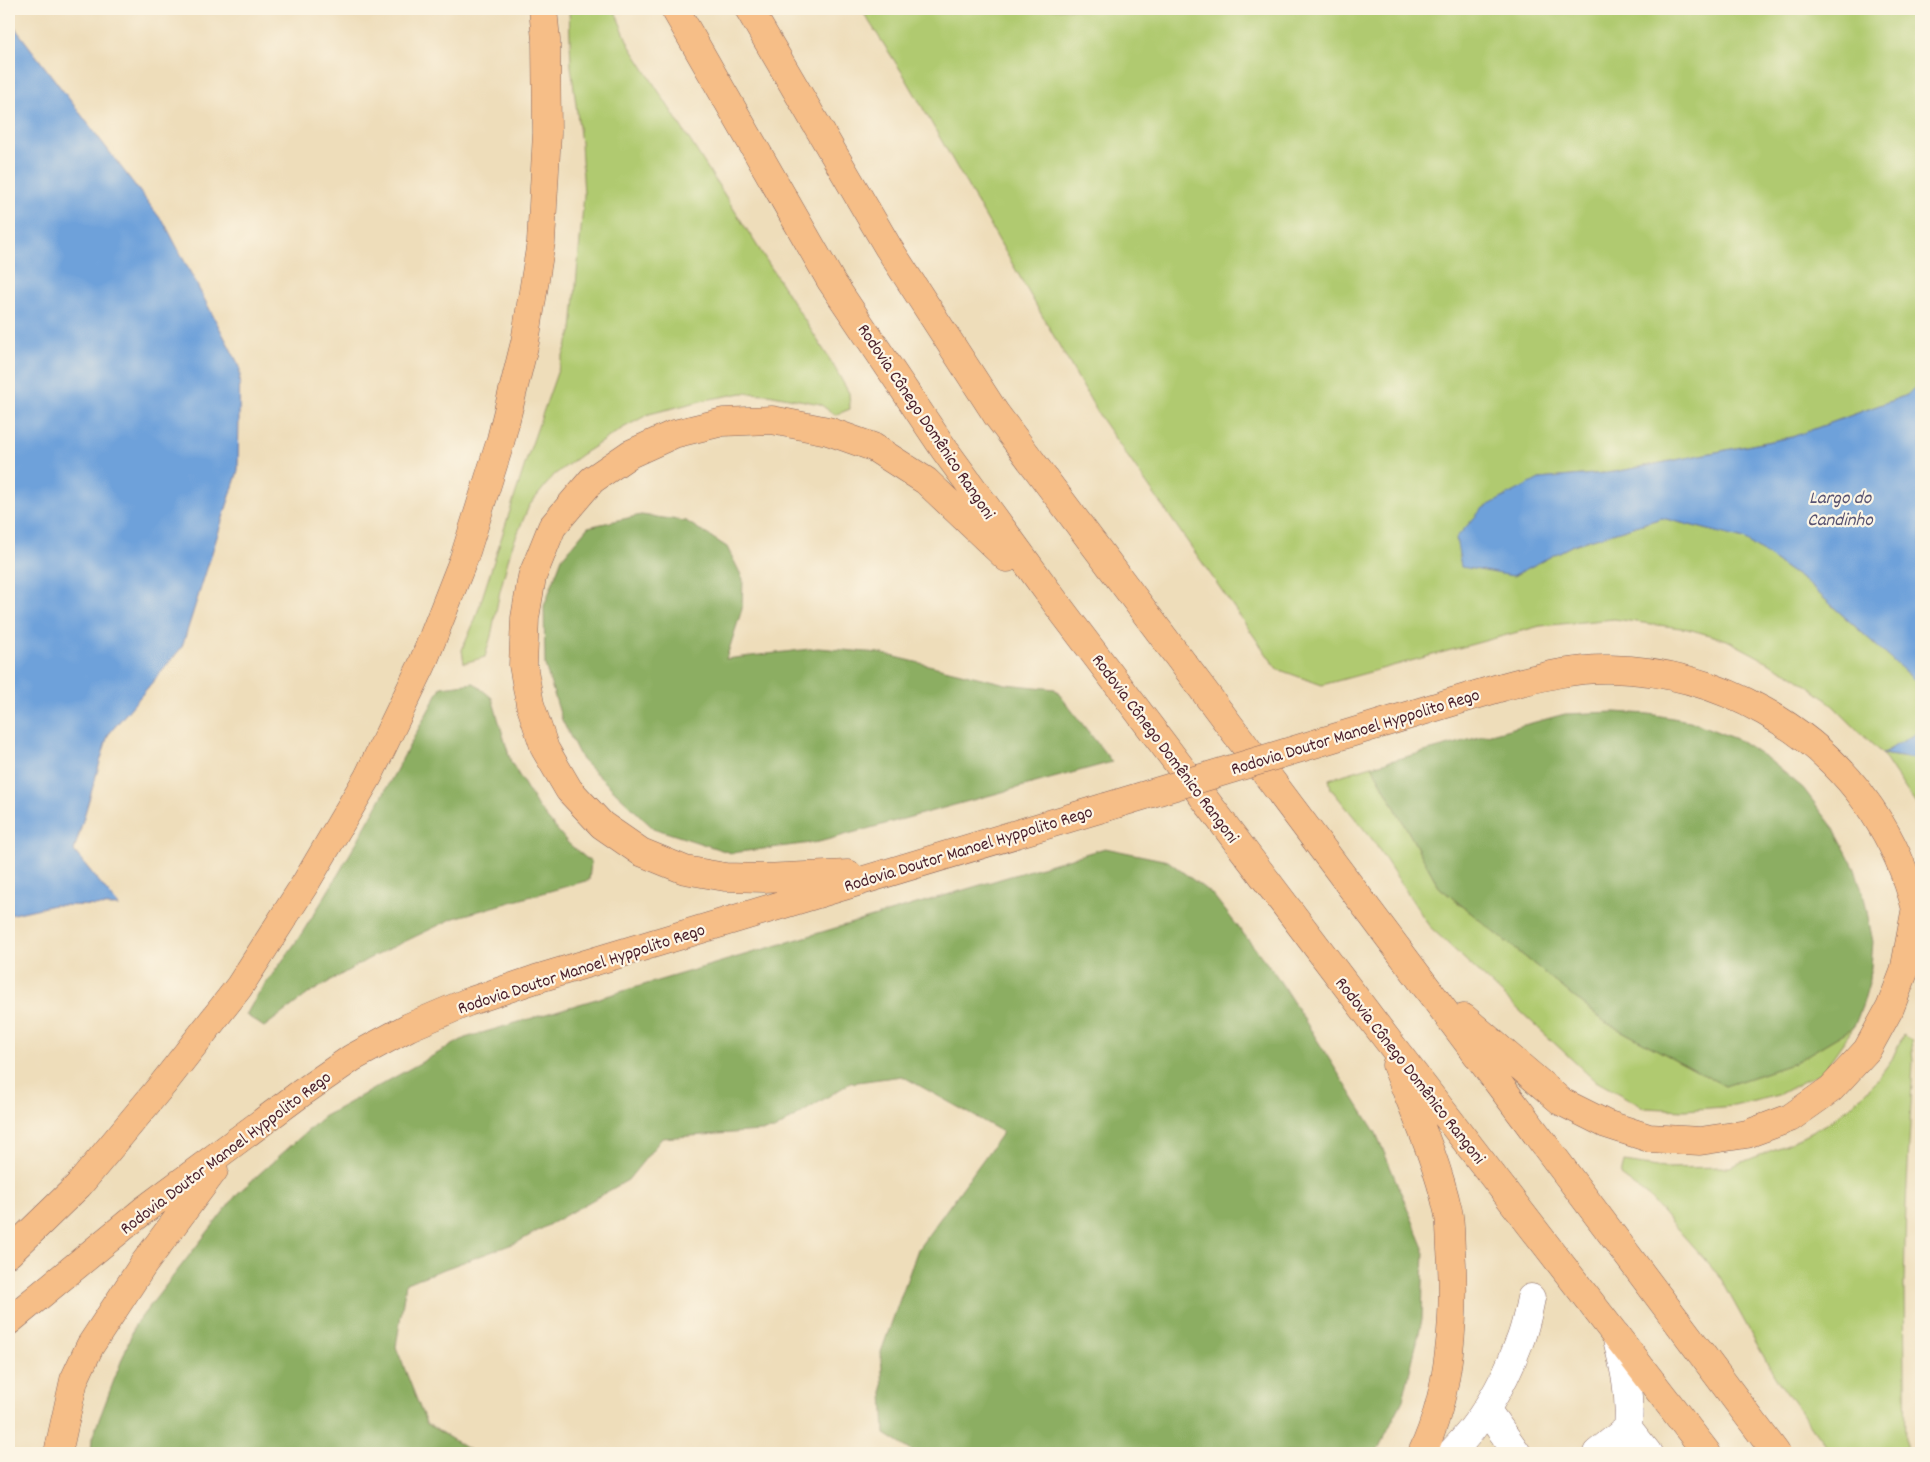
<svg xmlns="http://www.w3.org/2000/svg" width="1930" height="1462" font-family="Dekko,sans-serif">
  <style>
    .green { fill: #b0ca6f; stroke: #7d744d }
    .forest { fill: #8cae62; stroke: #6b6646 }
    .water { fill: #6ea1da; stroke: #5c6082 }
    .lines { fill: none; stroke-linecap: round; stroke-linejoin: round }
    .minor-casing { stroke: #83625d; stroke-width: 29 }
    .highway-casing { stroke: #83625d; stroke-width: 29 }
    .minor { stroke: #fff; stroke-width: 28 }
    .highway { stroke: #f6be87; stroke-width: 28 }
    .highway-bridge-casing { stroke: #83625d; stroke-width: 29; stroke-linecap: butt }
    .highway-bridge { stroke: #f6be87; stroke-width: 28 }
    .labels { text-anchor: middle; stroke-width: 4.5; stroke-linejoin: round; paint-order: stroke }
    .street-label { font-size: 18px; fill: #4a1f2b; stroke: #fcf5e5 }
    .water-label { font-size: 19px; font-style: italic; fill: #585371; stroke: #fcf5e5 }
  </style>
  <rect width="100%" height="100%" fill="#fcf5e5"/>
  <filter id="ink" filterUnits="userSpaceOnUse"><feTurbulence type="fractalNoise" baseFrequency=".02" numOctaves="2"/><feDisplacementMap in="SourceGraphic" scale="10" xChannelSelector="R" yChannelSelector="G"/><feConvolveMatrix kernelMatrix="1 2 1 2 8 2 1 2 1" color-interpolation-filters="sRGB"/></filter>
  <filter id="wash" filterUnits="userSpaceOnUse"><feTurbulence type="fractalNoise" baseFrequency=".0096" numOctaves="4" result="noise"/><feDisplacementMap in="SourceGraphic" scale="20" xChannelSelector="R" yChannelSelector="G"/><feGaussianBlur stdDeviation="1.12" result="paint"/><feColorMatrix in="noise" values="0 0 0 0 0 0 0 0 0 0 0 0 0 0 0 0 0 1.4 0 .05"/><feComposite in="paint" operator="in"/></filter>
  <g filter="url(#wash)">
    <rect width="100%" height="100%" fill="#eeddba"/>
    <path class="green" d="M569 9H614L629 45 832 363 849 393 850 409 835 415 820 404 768 394 742 393 705 400 649 414 623 428 581 455 554 475 529 506 511 549 500 591 491 636 485 657 464 663 462 650 475 620 527 458 572 330 584 195 581 143 571 66Z
      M861 9H1921V381L1907 395 1792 437 1615 472 1539 479 1513 576 1573 545 1662 518 1744 539 1807 583 1921 686V730L1883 754 1921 760V812L1882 754 1827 700 1796 677 1727 640 1688 629 1614 619 1540 626 1322 685 1277 669 1102 420 905 77Z
      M1372 766 1439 887 1605 1022 1725 1086 1792 1064 1854 1027 1823 1071 1778 1095 1734 1106 1685 1110 1645 1108 1594 1080 1429 926 1372 839 1331 789 1329 779Z
      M1903 1035 1911 1040 1913 1061 1906 1206 1904 1285 1906 1453H1831L1775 1377 1720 1277 1648 1196 1621 1176 1624 1162 1664 1168 1730 1167 1788 1144 1826 1124 1850 1107 1876 1081 1892 1059Z"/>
    <path class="forest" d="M641 515 686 521 727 547 743 579 742 609 726 659 818 648 879 653 1006 684 1055 689 1112 762 819 842 731 853 653 828 582 760 562 720 545 665 544 606 562 558 588 527Z
      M474 683 492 698 511 762 538 807 569 844 591 862 589 880 454 918 368 959 308 994 264 1027 246 1015C262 985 284 961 302 933 353 854 396 770 441 687Z
      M1614 712 1649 714 1690 721 1741 741 1768 759 1803 788 1833 827 1855 869 1864 897 1873 942 1870 979 1863 1004 1854 1027 1792 1064 1725 1086 1605 1022 1439 887 1372 766 1565 714Z
      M1105 848 1168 861 1213 895 1276 975 1376 1133 1424 1248 1422 1320 1403 1400 1376 1453H915L885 1434 881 1352 918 1249 1003 1132 902 1076 850 1083 774 1130 662 1138 628 1180 518 1242 406 1283 396 1347 426 1423 474 1453H91L92 1438 135 1325 238 1193 323 1117 465 1038Z"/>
    <path class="water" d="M9 20 166 226 240 367 238 471 182 647 108 735 74 851 119 906 54 905 9 915Z
      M1921 381V686L1807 583 1744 539 1662 518 1573 545 1513 576 1461 567 1456 538 1483 508 1539 479 1615 472 1792 437 1907 395Z
      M1921 730V760L1882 754Z"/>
  </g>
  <g filter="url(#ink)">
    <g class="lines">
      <g class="minor-casing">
        <path id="minor" d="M1616 1335C1624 1367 1631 1395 1628 1428L1648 1453
          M1486 1409 1517 1453
          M1451 1453C1481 1423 1504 1383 1519 1343 1525 1329 1528 1313 1531 1298
          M1597 1453 1628 1428"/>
      </g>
      <g class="highway-casing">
        <path id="highway" d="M675 9 831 281 944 449 1056 603 1386 1038 1707 1453
          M749 9 888 247 996 414 1776 1453
          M1502 687C1537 678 1573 668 1610 669 1718 671 1824 729 1880 823 1899 854 1912 890 1920 925
          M848 874 764 878 725 877 685 870 641 852 602 825 569 790 545 749 530 704 523 665 525 618 532 577 552 527 592 480 630 454 674 434 723 422 772 420 828 431 873 447 926 481 1007 558
          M1464 1018 1562 1102 1606 1124 1649 1138 1700 1141 1747 1134 1790 1118 1831 1089 1867 1050 1890 1008 1904 972 1916 907
          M1396 1065C1415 1113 1437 1161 1448 1211 1451 1223 1450 1237 1451 1249 1456 1313 1450 1395 1422 1453
          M9 1253 79 1185 163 1084 239 987 305 884 368 777 422 665 464 558 500 443 525 342 541 242 547 133 546 40 543 9
          M9 1321 144 1210 300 1094 352 1058 409 1027 468 1002 536 979 1106 807
          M58 1453 74 1380 90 1346 143 1265 214 1170"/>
      </g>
      <use href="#minor" class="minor"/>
      <use href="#highway" class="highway"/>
      <g class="highway-bridge-casing">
        <path id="highway-bridge" d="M1106 807 1502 687"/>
      </g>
      <use href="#highway-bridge" class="highway-bridge"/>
    </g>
  </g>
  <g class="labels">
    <g class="street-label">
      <text transform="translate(927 421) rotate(56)" y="6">Rodovia Cônego Domênico Rangoni</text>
      <text transform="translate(1355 731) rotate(-17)" y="6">Rodovia Doutor Manoel Hyppolito Rego</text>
      <text transform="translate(1166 748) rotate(53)" y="6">Rodovia Cônego Domênico Rangoni</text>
      <text transform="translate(968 848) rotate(-17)" y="6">Rodovia Doutor Manoel Hyppolito Rego</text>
      <text transform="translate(581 968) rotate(-18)" y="6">Rodovia Doutor Manoel Hyppolito Rego</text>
      <text transform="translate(1411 1070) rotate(52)" y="6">Rodovia Cônego Domênico Rangoni</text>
      <text transform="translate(225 1152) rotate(-37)" y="6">Rodovia Doutor Manoel Hyppolito Rego</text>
    </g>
    <g class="water-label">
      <text x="1840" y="503">Largo do<tspan x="1840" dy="22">Candinho</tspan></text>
    </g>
  </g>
  <rect width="1930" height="1462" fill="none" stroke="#fcf5e5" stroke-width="30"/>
</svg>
